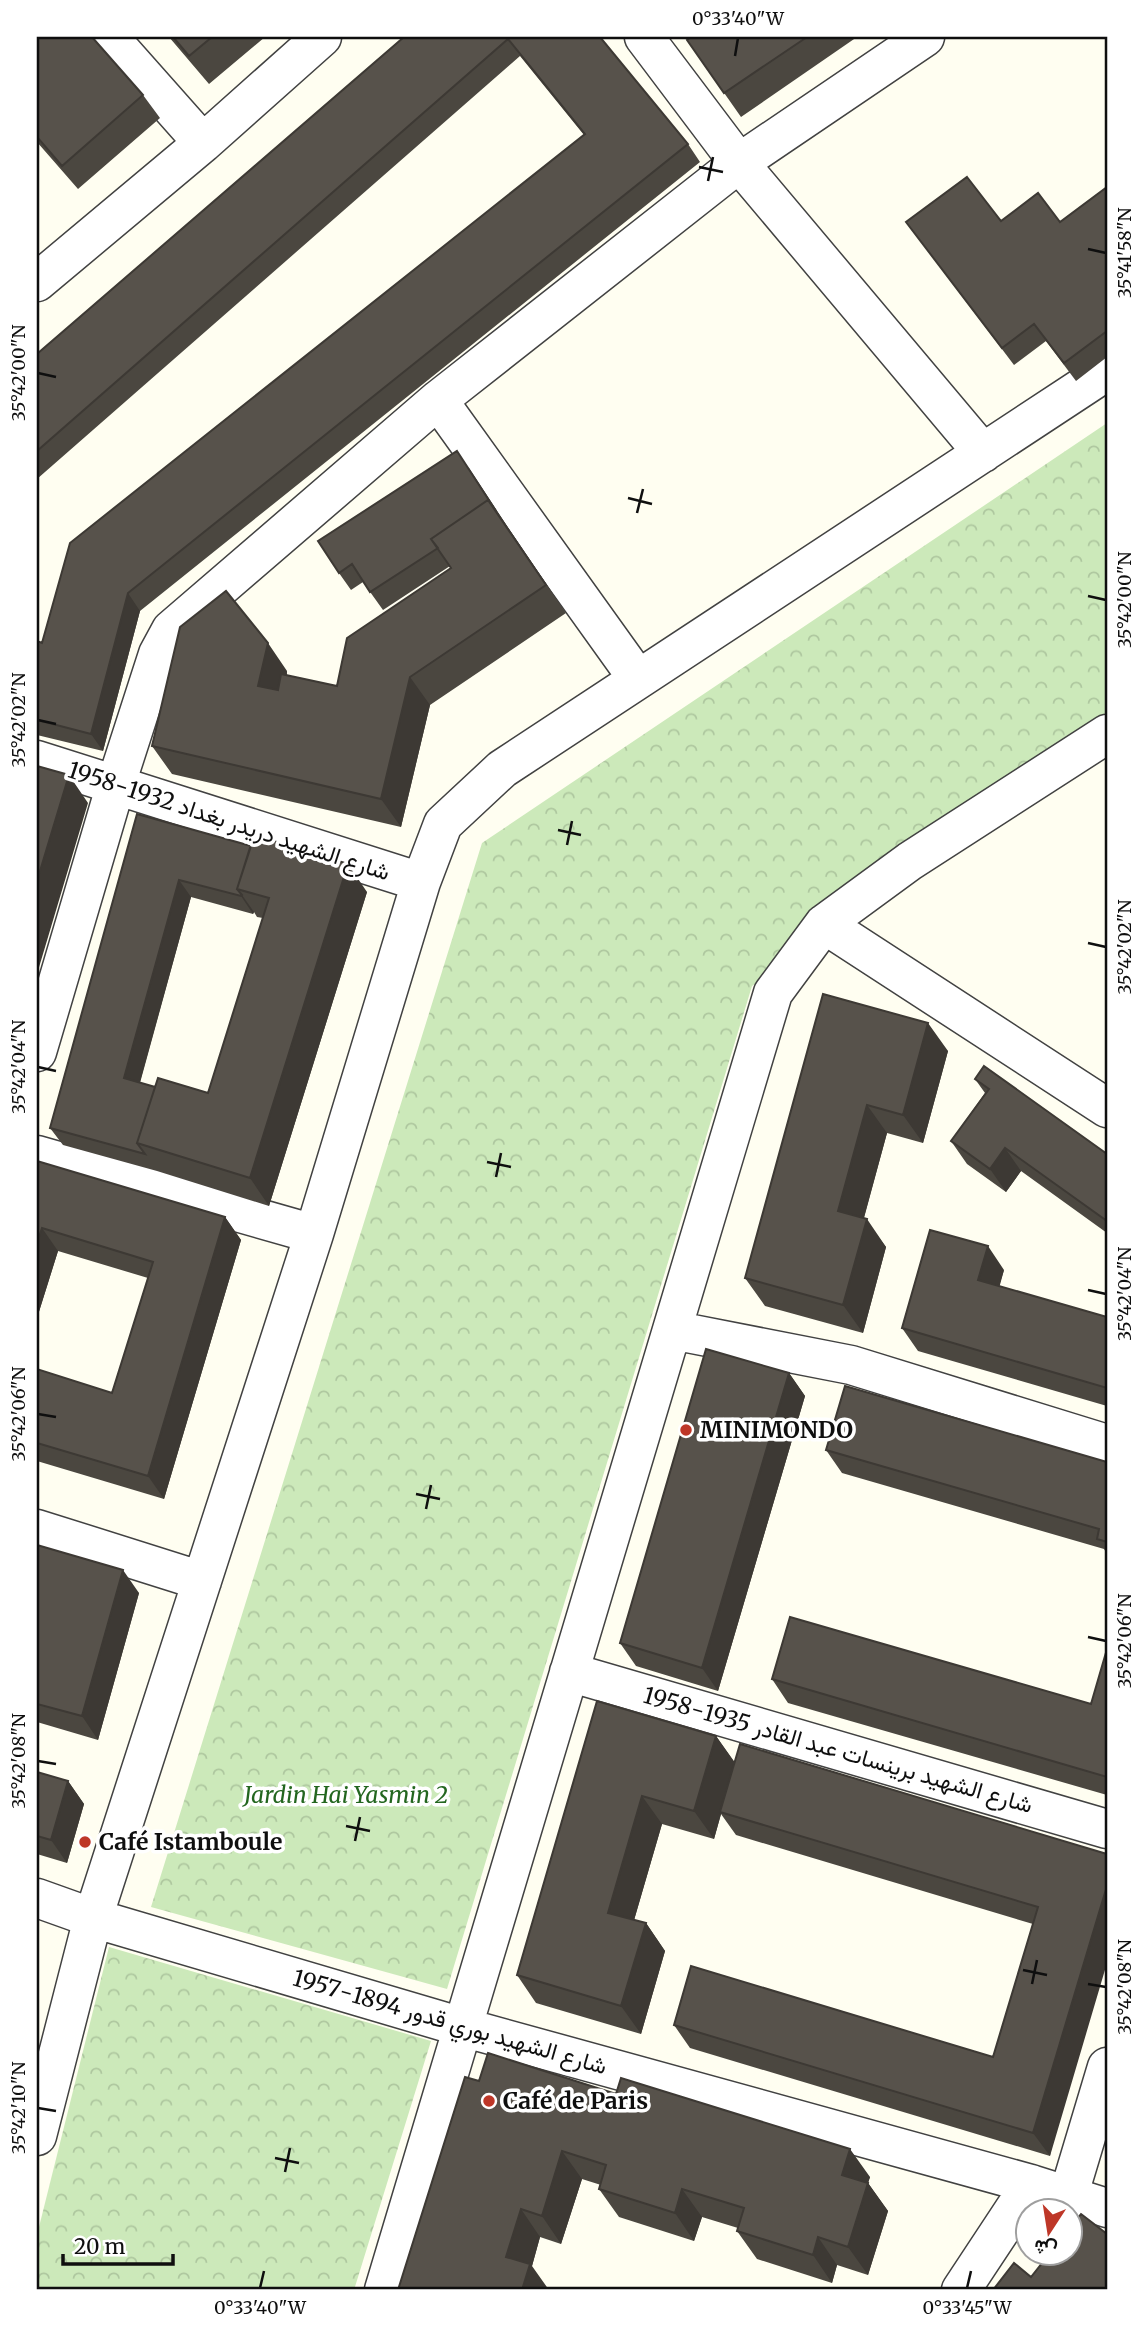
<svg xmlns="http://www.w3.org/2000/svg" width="1144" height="2327" font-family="Merriweather,Vazirmatn,serif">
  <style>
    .park { fill: url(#park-crowns) }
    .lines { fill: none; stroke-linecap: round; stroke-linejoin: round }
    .minor-casing { stroke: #424242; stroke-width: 41 }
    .minor { stroke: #fff; stroke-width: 38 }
    .wall { fill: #4b4740; fill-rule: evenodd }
    .shaded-wall { fill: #3d3934 }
    .building { fill: #57524b; stroke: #3d3934; stroke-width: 2 }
    .ticks { fill: none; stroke: #0f0f0f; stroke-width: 2.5 }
    .poi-dot { fill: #be3728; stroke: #fff; stroke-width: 2.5 }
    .labels { text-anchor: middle; stroke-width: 7; stroke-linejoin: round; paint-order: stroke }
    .street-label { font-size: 23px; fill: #0f0f0f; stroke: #fff }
    .poi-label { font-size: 23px; font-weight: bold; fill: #0f0f0f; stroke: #fff; text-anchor: start }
    .park-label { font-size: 23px; font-style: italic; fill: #23661f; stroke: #fff }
    .neatline { fill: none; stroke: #0f0f0f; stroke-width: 2.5 }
    .ticks-label { font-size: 18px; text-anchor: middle; fill: #0f0f0f }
  </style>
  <defs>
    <pattern id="park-crowns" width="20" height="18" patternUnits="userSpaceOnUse" patternTransform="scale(1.75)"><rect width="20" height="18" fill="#cce9ba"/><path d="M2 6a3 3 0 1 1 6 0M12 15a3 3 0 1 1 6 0" fill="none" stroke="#aec79f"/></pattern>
  </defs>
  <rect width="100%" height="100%" fill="#fffef1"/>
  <path class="park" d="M1107 423V753L752 986 447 1989 151 1907 482 843Z
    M109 1947 431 2041 354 2290H37V2235Z"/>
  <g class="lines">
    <g class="minor-casing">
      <path id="minor" d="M109 37 203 143
        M644 37 739 163 983 453
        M37 282 203 143 322 37
        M438 400 638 679
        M37 760 421 882
        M824 924 1107 1108
        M37 1052 116 784 158 654 171 630 438 400 739 163 925 37
        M37 1155 314 1234
        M672 1330 851 1365 1107 1444
        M37 1529 202 1581
        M569 1672 1107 1829
        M37 1898 93 1918 462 2027 1031 2184 1107 2208
        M37 2136 93 1918 314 1234 421 882 443 824 502 769 1107 371
        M1068 2197 1107 2067
        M384 2290 773 993 824 924 910 861 1107 734
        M961 2290 1031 2184"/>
    </g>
    <use href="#minor" class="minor"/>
  </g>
  <path class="wall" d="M37 37 143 95 160 118 78 189 37 142Z
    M169 37H265L209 84Z
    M404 37H600L688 144 700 162 140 611 103 751 37 735V641L42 643 584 135 520 56 37 479V354Z
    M691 37H857L741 117 687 40Z
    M1107 187V357L1076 381 1046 341 1014 365 906 222H1060Z
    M469 468 507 526 566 613 430 705 401 827 172 774 152 746 287 671V675L337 686 451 568 450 566 383 610 363 582 351 590 339 573Z
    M137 814 367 892 269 1206 157 1171 63 1145 50 1128ZM191 897 253 914 254 912 257 917 263 918 208 1093 155 1087 140 1083Z
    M823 994 948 1051 923 1143 887 1133 864 1218 886 1247 863 1333 765 1306 745 1278Z
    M975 1079 1107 1154V1233L1021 1171 1006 1192 967 1164 951 1141 985 1093Z
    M37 1161 225 1217 241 1240 164 1499 37 1461V1369L112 1393 148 1278 58 1251 37 1318Z
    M1004 1270 999 1286 1107 1317V1406L918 1351 902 1328Z
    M789 1373 805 1396 718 1691 636 1666 620 1643Z
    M826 1450 1107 1462V1554L1104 1549 842 1473Z
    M37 1545 139 1593 98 1740 37 1722Z
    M1107 1649V1795L788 1703 772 1679 1091 1704Z
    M597 1701 716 1736 734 1762 1107 1854 1050 2156 690 2048 674 2025 993 2057 1033 1924 736 1835 721 1814 714 1839 662 1824 634 1920 646 1923 665 1951 641 2034 536 2003 517 1975Z
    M37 1772 68 1781 84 1804 67 1863 37 1854Z
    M479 2081 870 2177 868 2183 888 2211 868 2275 837 2265 832 2283 757 2259 737 2231 738 2228 702 2217 694 2241 619 2217 599 2189 601 2185 582 2179 561 2244 540 2237 532 2266 398 2290Z"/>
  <path class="shaded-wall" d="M457 451 507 526 566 613 488 500Z
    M128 593 140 611 103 751 91 734Z
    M268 643 287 671 278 714 258 686Z
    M410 677 430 705 401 827 381 799Z
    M69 775 88 803 37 974V881Z
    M348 864 367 892 269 1206 250 1178Z
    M179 880 191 897 136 1096 124 1078Z
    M242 895 254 912 253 914 241 896Z
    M928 1023 948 1051 923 1143 903 1115Z
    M867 1105 887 1133 858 1239 838 1211Z
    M1005 1148 1021 1171 1006 1192 990 1169Z
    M225 1217 241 1240 164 1499 148 1476Z
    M867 1219 886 1247 863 1333 843 1305Z
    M42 1228 58 1251 37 1318V1243Z
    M988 1246 1004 1270 995 1303 978 1280Z
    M789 1373 805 1396 718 1691 702 1668Z
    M123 1570 139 1593 98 1740 82 1716Z
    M716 1736 736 1764 720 1812 721 1814 714 1839 694 1811Z
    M68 1781 84 1804 67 1863 51 1840Z
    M642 1796 662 1824 628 1941 608 1913Z
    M1107 1886V1963L1050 2156 1033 2133Z
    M646 1923 665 1951 641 2034 621 2006Z
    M850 2149 870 2177 861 2203 842 2175Z
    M562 2151 582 2179 561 2244 542 2216Z
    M868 2183 888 2211 868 2275 848 2247Z
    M682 2189 702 2217 694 2241 675 2213Z
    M521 2209 540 2237 532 2266 549 2290H522L506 2257Z
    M818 2237 837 2265 832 2283 813 2255Z"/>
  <path class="building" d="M37 37H92L143 95 62 166 37 137Z
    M173 37H212L189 56Z
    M404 37H600L688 144 128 593 91 734 37 720V641L42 643 70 543 585 134 508 39 37 451V354Z
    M691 37H807L724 93 687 40Z
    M967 177 1001 221 1038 193 1060 222 1107 187V331L1064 363 1034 324 1002 348 906 222Z
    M457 451 496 511 488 500 431 539 438 548 370 592 352 564 339 573 318 541Z
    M488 500 546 585 410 677 381 799 152 746 180 627 226 591 268 643 258 686 278 690 281 674 337 686 347 638 451 568 431 539Z
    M37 766 69 775 37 881Z
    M137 814 251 846 237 889 242 895 241 896 179 880 124 1078 155 1087 137 1143 145 1154 50 1128Z
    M254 835 348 864 250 1178 137 1143 158 1078 208 1093 269 898 237 889Z
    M823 994 928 1023 903 1115 867 1105 838 1211 867 1219 843 1305 745 1278Z
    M984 1066 1107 1154V1221L1005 1148 990 1169 951 1141 989 1089 975 1079Z
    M37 1161 225 1217 148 1476 37 1443V1369L112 1393 153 1262 42 1228 37 1243Z
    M930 1230 988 1246 978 1280 1107 1317V1388L902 1328Z
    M706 1349 789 1373 702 1668 620 1643Z
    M845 1386 1107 1462V1542L1097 1539 1099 1529 826 1450Z
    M37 1545 123 1570 82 1716 37 1704Z
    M790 1617 1091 1704 1107 1649V1777L772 1679Z
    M597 1701 716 1736 694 1811 642 1796 608 1913 646 1923 621 2006 517 1975Z
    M740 1744 1107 1854V1886L1033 2133 674 2025 691 1966 993 2057 1038 1907 720 1812Z
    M37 1772 68 1781 51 1840 37 1836Z
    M488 2053 616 2094 621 2078 850 2149 842 2175 868 2183 848 2247 818 2237 813 2255 737 2231 744 2208 682 2189 675 2213 599 2189 606 2165 562 2151 542 2216 521 2209 506 2257 530 2264 522 2290H398L465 2077 479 2081Z
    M1081 2214 1107 2234V2290H993L1014 2263 1031 2277 1050 2253H1070V2227Z"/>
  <path class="ticks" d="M735 56 738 38M699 167 723 172M708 181 713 157M1088 249 1106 253M38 373 56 377M628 498 652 504M637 513 643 489M1088 596 1106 600M38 720 56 724M558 830 581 835M567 845 572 821M1088 943 1106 947M38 1067 56 1071M487 1162 511 1167M496 1177 501 1153M1088 1290 1106 1294M38 1414 56 1417M416 1494 440 1499M426 1509 431 1485M1088 1637 1106 1641M38 1761 56 1764M346 1826 370 1831M355 1841 360 1817M1023 1970 1047 1975M1032 1984 1037 1960M1088 1984 1106 1987M38 2108 56 2111M275 2158 299 2163M285 2172 290 2148M260 2288 264 2271M967 2288 971 2271"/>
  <g class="poi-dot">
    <circle cx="686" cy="1430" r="7"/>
    <circle cx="85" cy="1842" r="7"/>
    <circle cx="489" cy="2101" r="7"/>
  </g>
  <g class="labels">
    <g class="street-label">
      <text transform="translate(229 821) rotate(18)" y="8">شارع الشهيد دريدر بغداد 1932-1958</text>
      <text transform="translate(838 1750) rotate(16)" y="8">شارع الشهيد برينسات عبد القادر 1935-1958</text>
      <text transform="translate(450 2022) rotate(16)" y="8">شارع الشهيد بوري قدور 1894-1957</text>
    </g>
    <g class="poi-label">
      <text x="700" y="1438">MINIMONDO</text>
      <text x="99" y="1850">Café Istamboule</text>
      <text x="503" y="2109">Café de Paris</text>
    </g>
    <g class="park-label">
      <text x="346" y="1803">Jardin Hai Yasmin 2</text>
    </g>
  </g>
  <rect width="1144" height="2327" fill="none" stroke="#ffffff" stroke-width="77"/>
  <g transform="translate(1049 2232) rotate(192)"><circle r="33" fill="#ffffff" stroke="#9f9f9f" stroke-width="2"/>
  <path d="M0-5L12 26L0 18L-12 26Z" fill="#be3728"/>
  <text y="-10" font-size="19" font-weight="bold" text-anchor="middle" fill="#0f0f0f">ش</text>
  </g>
  <path d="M63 2254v10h110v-10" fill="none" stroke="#0f0f0f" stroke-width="3.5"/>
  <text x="74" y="2254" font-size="21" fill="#0f0f0f" stroke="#ffffff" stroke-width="5" paint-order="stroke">20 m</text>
  <rect x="38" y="38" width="1068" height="2250" class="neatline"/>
  <g class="ticks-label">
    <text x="738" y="25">0°33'40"W</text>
    <text transform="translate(1125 253) rotate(-90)" y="6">35°41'58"N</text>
    <text transform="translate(19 373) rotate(-90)" y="6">35°42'00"N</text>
    <text transform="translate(1125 600) rotate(-90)" y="6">35°42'00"N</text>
    <text transform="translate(19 720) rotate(-90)" y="6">35°42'02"N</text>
    <text transform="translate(1125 947) rotate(-90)" y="6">35°42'02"N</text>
    <text transform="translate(19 1067) rotate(-90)" y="6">35°42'04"N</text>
    <text transform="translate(1125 1294) rotate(-90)" y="6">35°42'04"N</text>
    <text transform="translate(19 1414) rotate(-90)" y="6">35°42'06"N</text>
    <text transform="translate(1125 1641) rotate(-90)" y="6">35°42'06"N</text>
    <text transform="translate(19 1761) rotate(-90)" y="6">35°42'08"N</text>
    <text transform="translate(1125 1987) rotate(-90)" y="6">35°42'08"N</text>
    <text transform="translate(19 2108) rotate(-90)" y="6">35°42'10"N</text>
    <text x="260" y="2314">0°33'40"W</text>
    <text x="967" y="2314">0°33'45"W</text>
  </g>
</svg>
